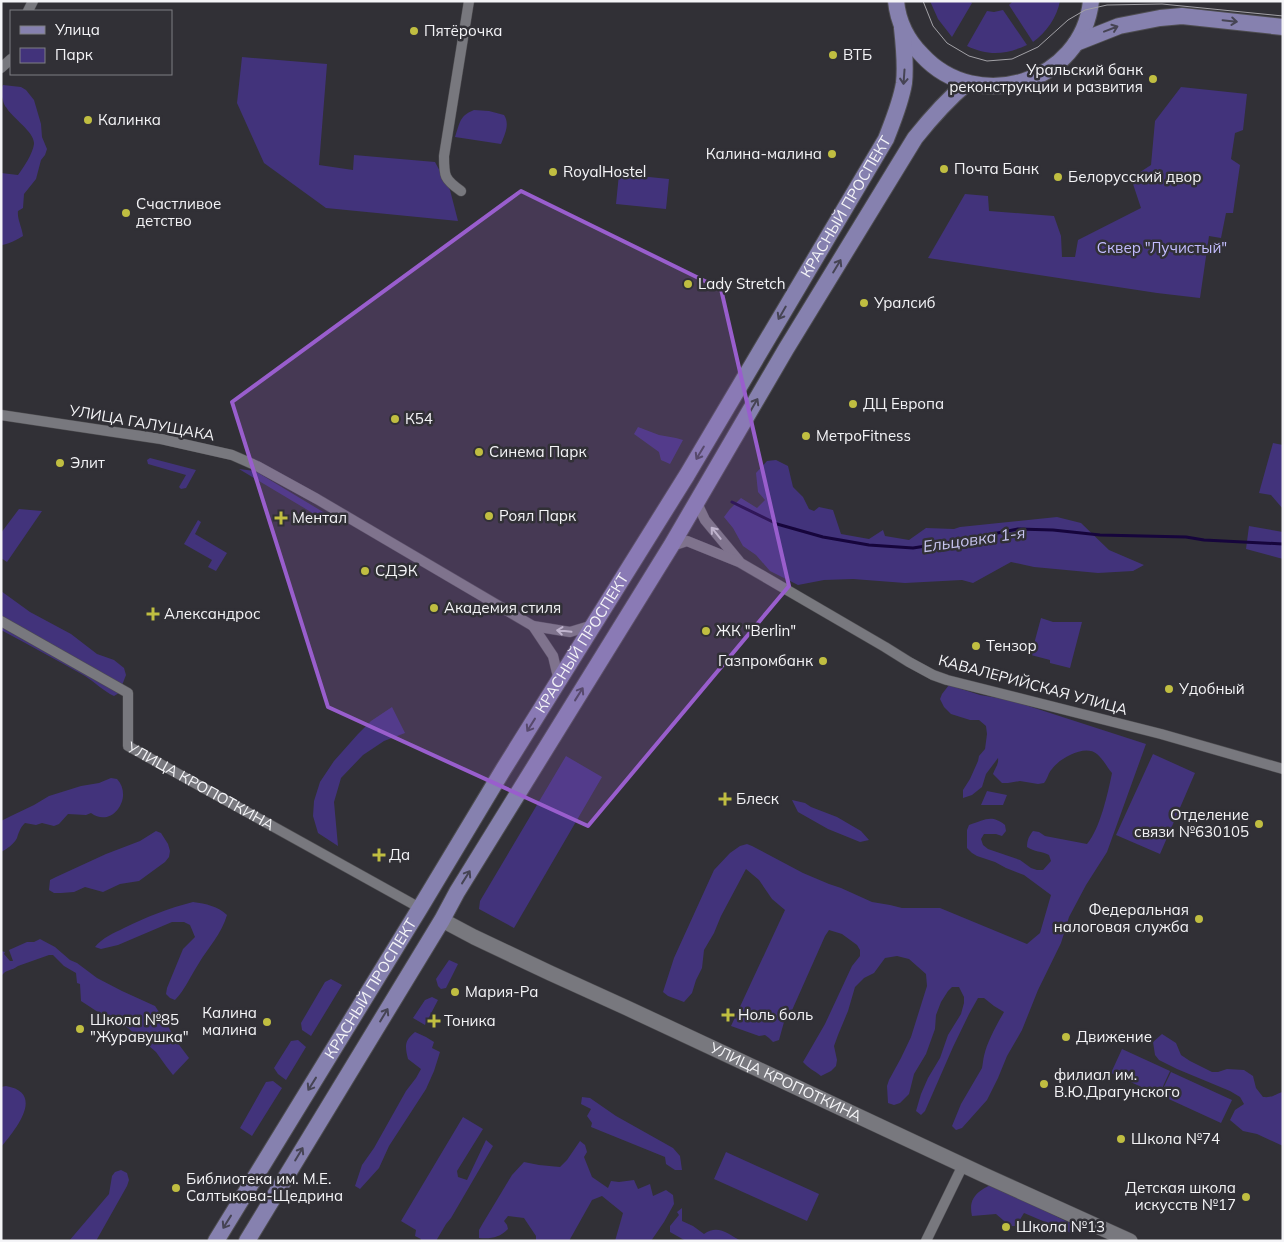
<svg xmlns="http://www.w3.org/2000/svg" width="1284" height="1242" font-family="Mulish,sans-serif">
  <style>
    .green { fill: #42337b }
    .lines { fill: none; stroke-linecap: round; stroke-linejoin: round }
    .stream { stroke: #16053c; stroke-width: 3 }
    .minor-casing { stroke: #4e4d51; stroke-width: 11 }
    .secondary-casing { stroke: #4e4d51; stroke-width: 16 }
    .primary-casing { stroke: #4e4d51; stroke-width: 18 }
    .minor { stroke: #78787e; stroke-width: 10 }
    .secondary { stroke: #78787e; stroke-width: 15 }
    .primary { stroke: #8681af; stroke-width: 16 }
    .tram { stroke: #a3a2a7; stroke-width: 1 }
    .oneway { stroke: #464454 }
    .oneway2 { stroke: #c9c9cd }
    .marked { fill: #995ecd; fill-opacity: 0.2; stroke: #995ecd; stroke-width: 4; stroke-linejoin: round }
    .poi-dot { fill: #c0be41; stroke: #313036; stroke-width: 2 }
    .labels { text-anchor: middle; stroke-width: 5; stroke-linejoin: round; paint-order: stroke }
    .poi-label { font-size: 15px; fill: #f4f4f7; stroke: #313036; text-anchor: start }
    .street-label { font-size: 15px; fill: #f4f4f7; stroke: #313036 }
    .park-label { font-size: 15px; fill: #c3bdfe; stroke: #313036 }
    .water-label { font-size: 16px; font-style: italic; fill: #c7c4ef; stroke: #313036 }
  </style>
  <rect width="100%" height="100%" fill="#313036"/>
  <path class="green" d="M930 1H970L972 3 952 37 938 19Z
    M1013 1H1060C1057 17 1046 33 1033 42L1009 5Z
    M1003 10 1027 45C1005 55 988 56 967 46L987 11 994 12Z
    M242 57 327 64 319 165 353 170 354 155 435 162 450 190 458 221 326 208 264 163 237 103Z
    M3 85 21 87 26 90 34 100 41 124 42 137 47 149 45 155 41 160 36 179 24 194 23 208 18 211C17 219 22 227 23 236 18 239 7 245 1 245V173L18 175C24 167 33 153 34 144 35 132 12 118 6 107 5 107 3 101 3 100 1 94 0 90 3 85Z
    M1181 87 1247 94 1243 130 1235 133 1231 159 1240 165 1233 213H1226L1221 238 1209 236 1200 298 1157 293 928 258 965 194 988 196 989 211 1054 216 1061 236 1062 257H1075L1078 240 1141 208 1131 178 1151 165 1155 121Z
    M474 110 489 111 504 115C510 124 505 134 501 144L455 137C460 123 459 116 474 110Z
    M619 174 669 179 666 209 616 204Z
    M638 427 659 435 676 438 683 440 670 464 661 460 659 452 634 434Z
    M1273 443 1283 445V509L1271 495 1259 493Z
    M150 458 196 470 186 488 181 489 179 487 186 475 148 464 147 460Z
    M776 460 788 466 793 487 803 497 809 509 814 511 819 507 833 510 841 534 869 539 883 530 885 536 909 540 926 528 954 529 960 527 1057 517 1081 523 1109 550 1144 565 1133 571 1098 573 1034 567 1011 562 973 583 962 580 905 583 853 579 824 580 798 585 770 571 756 555 743 546 733 528 724 517 730 509 741 498 757 508 765 500 758 492 756 473 767 461Z
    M239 469 255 471 333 518 331 524Z
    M19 509 42 511 7 562 1 558V533Z
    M198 520 201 522 195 534 227 553 216 571 208 567 212 560 184 544Z
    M1249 526 1283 532V559L1246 549Z
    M1 591 30 612 71 634 97 654 114 660 124 668 126 675 119 693 114 696C103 691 95 682 85 676 57 660 29 645 1 630Z
    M1041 618 1053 622H1082L1070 668 1050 663V660L1031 655Z
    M949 685 980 695 1010 700 1146 744 1107 852 1086 885 1069 917 1061 943 1038 990 1022 1030 1007 1056 998 1078 987 1100 962 1128 956 1130 952 1126 961 1104 982 1068C983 1063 983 1060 984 1056 987 1042 997 1024 1004 1012L994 1006 984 998H978L969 1014 953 1047 925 1111 921 1115 916 1111 921 1094 928 1078 940 1058 948 1035 961 1014 964 1003V997L959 987H952L948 991 941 1002 936 1015 935 1029 926 1054 914 1074 909 1094 900 1103 894 1105 888 1103 887 1086 889 1080 901 1058 911 1037 927 986 926 974 909 959 897 956 885 958 874 973 864 978 855 987 848 1011 838 1035 834 1046 837 1060 836 1066 831 1071 821 1076C815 1071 808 1068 803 1062L825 1024 852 966 860 956V950L857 945 842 934 829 930 825 936 789 1017 784 1022 779 1040 773 1042 769 1038 765 1035 759 1036 731 1026 785 910 772 899 759 880 746 869 721 916 714 933 704 950 702 968 696 980 692 993 684 1002 668 996 663 992 674 958 714 870 730 853 740 846 747 844 752 846 803 873 829 884 841 888 872 902 890 905 902 908H940L1027 944 1040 933 1051 895 1024 875 1006 868 995 862 977 856 972 853 967 848V830L969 825C985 820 991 814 1005 825L1006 831 1002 836 996 834H984L981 839 983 845 988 849 1020 860 1031 868 1037 870H1043L1051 861 1049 855C1042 851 1034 852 1027 847 1027 840 1029 836 1033 831L1039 832 1045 836 1087 844C1100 829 1108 793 1112 773 1107 767 1103 759 1097 754 1085 744 1060 758 1052 769 1048 773 1048 778 1044 783L1038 784 1020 781 1008 783H1002L993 774C995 768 999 764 998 758L986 774 982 787 972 795 963 798V790L970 779 978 761 979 756 985 749 987 734 986 726 979 720H970L951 714 944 707 940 699 942 694Z
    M392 707 405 733 384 741 363 755 341 778 334 802 338 846 318 833 313 816 314 801 320 782 334 761 358 734 371 721Z
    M1153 754 1195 773 1160 854 1116 835Z
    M566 756 602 777 514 928 479 909 480 901Z
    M111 778 117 779C134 797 112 829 91 813L86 815 68 814 59 824 54 826 42 823 36 825 25 823C20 828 19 832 17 838 14 844 7 849 1 852V821L11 816 34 805 49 796 81 786 99 783Z
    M987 791 1007 795 1003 805H981Z
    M792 800 805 803 811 807 837 817 861 831 869 840 860 842 828 829 798 812Z
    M156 831 161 833 168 844 170 851 169 857 165 862 139 881 120 884 103 892 85 887 74 892 61 893H54L49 890 50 880 56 877 106 854 140 841Z
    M193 902C206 904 218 906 227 915 222 933 208 948 199 963 191 975 185 990 175 1000L170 998 166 994 167 988 183 949 195 937 190 925 184 922H172L118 945 101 949 95 947C102 938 114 933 124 928 146 917 169 908 193 902Z
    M40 939 55 947 70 960 77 963 97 978 122 991 155 1006 165 1021 177 1042 189 1058 173 1075 166 1066 156 1052 121 1022 115 1018 104 1016 81 1001 80 984 77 983 76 973 64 966 53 955H49L18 966C12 971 5 969 1 977V951L5 952 4 954 10 961H13L9 950 27 942H34Z
    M449 960 458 964 446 988 441 989 438 986 436 979Z
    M331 979 342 985 311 1036 302 1030 301 1023 325 982Z
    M432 997 438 1000 425 1025 413 1018 425 1000Z
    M415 1032 426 1037 434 1042 432 1048 440 1052 434 1071 426 1089 389 1146 379 1168 360 1189 355 1186 362 1165 374 1148 406 1091 416 1078 421 1069 408 1059C405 1046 404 1041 415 1032Z
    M1162 1034 1176 1043 1181 1055 1190 1061 1212 1072H1218L1227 1069 1244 1070 1253 1076 1256 1088 1263 1097C1274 1098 1274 1094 1283 1092V1146L1257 1134 1243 1131 1230 1120 1235 1110 1244 1104 1240 1097 1230 1091 1177 1069 1159 1060 1155 1055 1153 1042Z
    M298 1040 306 1047 286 1080 278 1074 274 1068 291 1041Z
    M1122 1049 1170 1071 1159 1095 1111 1073Z
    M1171 1072 1232 1100 1221 1123 1160 1095Z
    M273 1081 282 1088 252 1136 240 1128 266 1082Z
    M6 1086C46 1093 15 1130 1 1147V1087Z
    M582 1097 590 1098 616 1116 673 1148 680 1156 682 1170H675L666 1164 665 1157 591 1127 592 1123 587 1116 591 1109 581 1104Z
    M463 1117 483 1129 457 1171 458 1177 467 1180 486 1140 493 1146 451 1218 446 1224 436 1241H421V1239L415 1236 416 1230 401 1221Z
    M580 1141 585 1145 587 1152 584 1157 592 1177 608 1188 611 1181 619 1182 634 1180 638 1189 650 1184 653 1196 666 1190 673 1195 674 1204 664 1222 651 1241H615L623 1213 602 1196 592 1200 569 1241H536V1236L524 1218 508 1216 504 1221 507 1225 508 1229C499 1238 491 1239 479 1238V1230L483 1223 512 1175 524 1162 539 1165 560 1167 567 1160Z
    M726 1152 819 1194 807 1221 714 1179Z
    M121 1170 127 1173 129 1180 127 1186 96 1241H69L109 1194 112 1176 115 1172Z
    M1000 1180 1023 1200 1072 1224 1071 1233 1024 1213 1016 1226H1010L996 1214 972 1216C967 1194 983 1189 1000 1180Z
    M682 1208V1221L693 1226 704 1234C718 1224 728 1234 741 1241H686L670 1232V1226L679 1215 677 1212Z"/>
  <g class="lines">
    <path class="stream" d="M732 502 777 524 823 537 869 545 913 548 952 542 1018 529 1053 530 1100 535 1186 537 1204 540 1283 544"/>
    <g class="minor-casing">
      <g id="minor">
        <path d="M28 11 33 1"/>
        <path d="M1 68 11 59"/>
        <path d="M461 191C444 179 444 176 444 156L469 1"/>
        <path d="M1 415 161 439 232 455 257 466 317 499 533 626 570 632 593 625"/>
        <path d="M697 503 705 520 739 561"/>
        <path d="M672 546 687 541 739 562 885 647 909 662 933 675 947 680 1161 734 1283 769"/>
        <path id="s1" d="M1 621 128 693V746L420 908"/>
        <path d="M533 626 553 656 559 681"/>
        <path d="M926 1241 963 1165"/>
      </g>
    </g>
    <g class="secondary-casing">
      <g id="secondary">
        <path id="s2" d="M442 920 474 937 550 973 627 1008 984 1175 1130 1241"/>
      </g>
    </g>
    <g class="primary-casing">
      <g id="primary">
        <path d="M896 1C898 22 907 40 922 55 977 115 1082 83 1091 1"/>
        <path d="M1076 43 1119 26 1160 18 1182 16 1283 27"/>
        <path id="s3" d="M216 1241 420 908 503 770 687 475 886 139C893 121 901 102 904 83 906 65 904 46 902 28"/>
        <path d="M247 1241 442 920 457 892 671 546 786 349 915 138C931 118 948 99 967 83"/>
      </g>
    </g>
    <use href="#minor" class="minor"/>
    <use href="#secondary" class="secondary"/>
    <use href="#primary" class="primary"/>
    <path class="tram" d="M923 1 933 26 947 43 969 56 987 61 1012 59 1038 47 1068 20 1085 10 1107 5 1162 4 1283 16"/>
  </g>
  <defs><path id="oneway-shaft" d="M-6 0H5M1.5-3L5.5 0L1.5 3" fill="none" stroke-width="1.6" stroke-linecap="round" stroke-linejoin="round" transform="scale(1.25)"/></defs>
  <g class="oneway">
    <use href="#oneway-shaft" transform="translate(1230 21) rotate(6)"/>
    <use href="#oneway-shaft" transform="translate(1111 29) rotate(-21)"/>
    <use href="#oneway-shaft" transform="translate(904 77) rotate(94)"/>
    <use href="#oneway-shaft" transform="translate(837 266) rotate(-59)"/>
    <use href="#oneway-shaft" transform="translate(782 313) rotate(120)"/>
    <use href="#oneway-shaft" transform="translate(754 405) rotate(-60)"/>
    <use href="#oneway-shaft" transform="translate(700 453) rotate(121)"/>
    <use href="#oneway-shaft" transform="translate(579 694) rotate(-58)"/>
    <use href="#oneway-shaft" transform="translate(531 725) rotate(122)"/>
    <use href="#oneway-shaft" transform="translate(466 877) rotate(-58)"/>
    <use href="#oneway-shaft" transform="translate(384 1015) rotate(-59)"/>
    <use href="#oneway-shaft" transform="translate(312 1084) rotate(122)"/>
    <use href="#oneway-shaft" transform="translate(299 1154) rotate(-59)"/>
    <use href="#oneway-shaft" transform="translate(227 1222) rotate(122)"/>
  </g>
  <g class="oneway2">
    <use href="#oneway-shaft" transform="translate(716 533) rotate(-129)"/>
    <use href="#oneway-shaft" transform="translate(564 631) rotate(-174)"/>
  </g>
  <path class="marked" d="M521 191 721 289 789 586 588 826 328 707 232 402Z"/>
  <g class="poi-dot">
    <circle cx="414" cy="31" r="5"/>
    <circle cx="833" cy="55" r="5"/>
    <circle cx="1153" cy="79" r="5"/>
    <circle cx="88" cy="120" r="5"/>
    <circle cx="832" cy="154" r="5"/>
    <circle cx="944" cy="169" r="5"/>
    <circle cx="553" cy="172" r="5"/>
    <circle cx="1058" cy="177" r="5"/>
    <circle cx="126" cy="213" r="5"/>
    <circle cx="688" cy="284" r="5"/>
    <circle cx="864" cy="303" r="5"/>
    <circle cx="853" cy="404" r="5"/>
    <circle cx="395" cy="419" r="5"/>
    <circle cx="806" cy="436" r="5"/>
    <circle cx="479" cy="452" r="5"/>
    <circle cx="60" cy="463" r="5"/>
    <circle cx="489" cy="516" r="5"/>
    <path d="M278.5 510.5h5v5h5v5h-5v5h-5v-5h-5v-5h5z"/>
    <circle cx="365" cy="571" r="5"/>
    <circle cx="434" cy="608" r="5"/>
    <path d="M150.5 606.5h5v5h5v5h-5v5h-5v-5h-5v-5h5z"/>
    <circle cx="706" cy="631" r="5"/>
    <circle cx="976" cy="646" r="5"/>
    <circle cx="823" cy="661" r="5"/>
    <circle cx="1169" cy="689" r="5"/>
    <path d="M722.5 791.5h5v5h5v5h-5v5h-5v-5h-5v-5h5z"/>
    <circle cx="1259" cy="824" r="5"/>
    <path d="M376.5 847.5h5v5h5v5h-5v5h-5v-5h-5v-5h5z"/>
    <circle cx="1199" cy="919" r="5"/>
    <circle cx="455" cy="992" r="5"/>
    <path d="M725.5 1007.5h5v5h5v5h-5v5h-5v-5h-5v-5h5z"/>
    <path d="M431.5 1013.5h5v5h5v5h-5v5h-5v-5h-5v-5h5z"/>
    <circle cx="267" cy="1022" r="5"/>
    <circle cx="80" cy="1029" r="5"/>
    <circle cx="1066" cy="1037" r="5"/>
    <circle cx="1044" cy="1084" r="5"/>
    <circle cx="1121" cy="1139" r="5"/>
    <circle cx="176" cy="1188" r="5"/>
    <circle cx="1246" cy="1197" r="5"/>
    <circle cx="1006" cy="1227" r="5"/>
  </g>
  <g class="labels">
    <g class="poi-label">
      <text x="424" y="36">Пятёрочка</text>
      <text x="843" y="60">ВТБ</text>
      <text x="1143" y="75" text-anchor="end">Уральский банк<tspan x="1143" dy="17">реконструкции и развития</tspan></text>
      <text x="98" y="125">Калинка</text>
      <text x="822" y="159" text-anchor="end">Калина-малина</text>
      <text x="954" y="174">Почта Банк</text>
      <text x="563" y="177">RoyalHostel</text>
      <text x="1068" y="182">Белорусский двор</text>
      <text x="136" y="209">Счастливое<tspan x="136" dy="17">детство</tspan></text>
      <text x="698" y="289">Lady Stretch</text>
      <text x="874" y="308">Уралсиб</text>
      <text x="863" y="409">ДЦ Европа</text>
      <text x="405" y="424">К54</text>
      <text x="816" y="441">МетроFitness</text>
      <text x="489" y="457">Синема Парк</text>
      <text x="70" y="468">Элит</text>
      <text x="499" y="521">Роял Парк</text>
      <text x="292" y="523">Ментал</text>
      <text x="375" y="576">СДЭК</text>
      <text x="444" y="613">Академия стиля</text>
      <text x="164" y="619">Александрос</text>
      <text x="716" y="636">ЖК "Berlin"</text>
      <text x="986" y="651">Тензор</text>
      <text x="813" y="666" text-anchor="end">Газпромбанк</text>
      <text x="1179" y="694">Удобный</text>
      <text x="736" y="804">Блеск</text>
      <text x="1249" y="820" text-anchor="end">Отделение<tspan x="1249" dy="17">связи №630105</tspan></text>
      <text x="389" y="860">Да</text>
      <text x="1189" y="915" text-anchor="end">Федеральная<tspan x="1189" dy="17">налоговая служба</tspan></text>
      <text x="465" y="997">Мария-Ра</text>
      <text x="257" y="1018" text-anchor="end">Калина<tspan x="257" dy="17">малина</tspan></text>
      <text x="738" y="1020">Ноль боль</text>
      <text x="90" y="1025">Школа №85<tspan x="90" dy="17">"Журавушка"</tspan></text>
      <text x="444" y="1026">Тоника</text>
      <text x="1076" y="1042">Движение</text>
      <text x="1054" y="1080">филиал им.<tspan x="1054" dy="17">В.Ю.Драгунского</tspan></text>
      <text x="1131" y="1144">Школа №74</text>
      <text x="186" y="1184">Библиотека им. М.Е.<tspan x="186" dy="17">Салтыкова-Щедрина</tspan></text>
      <text x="1236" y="1193" text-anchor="end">Детская школа<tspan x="1236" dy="17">искусств №17</tspan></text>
      <text x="1016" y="1232">Школа №13</text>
    </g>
    <g class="street-label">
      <text dy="5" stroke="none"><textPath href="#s3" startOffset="1211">КРАСНЫЙ ПРОСПЕКТ</textPath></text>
      <text transform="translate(142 423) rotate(10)" y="5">УЛИЦА ГАЛУЩАКА</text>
      <text dy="5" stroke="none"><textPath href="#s3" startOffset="701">КРАСНЫЙ ПРОСПЕКТ</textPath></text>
      <text transform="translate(1033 685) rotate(15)" y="5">КАВАЛЕРИЙСКАЯ УЛИЦА</text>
      <text dy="5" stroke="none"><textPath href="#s1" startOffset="282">УЛИЦА КРОПОТКИНА</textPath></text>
      <text dy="5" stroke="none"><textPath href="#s3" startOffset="296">КРАСНЫЙ ПРОСПЕКТ</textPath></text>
      <text dy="5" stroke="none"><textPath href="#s2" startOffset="380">УЛИЦА КРОПОТКИНА</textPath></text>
    </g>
    <g class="park-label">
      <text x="1162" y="253">Сквер "Лучистый"</text>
    </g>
    <g class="water-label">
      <text transform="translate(974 539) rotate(-8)" y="6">Ельцовка 1-я</text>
    </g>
  </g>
  <rect width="1284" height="1242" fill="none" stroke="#f4f4f7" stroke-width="5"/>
  <rect x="10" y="10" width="162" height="65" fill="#313036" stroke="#7f7e83"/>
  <rect x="20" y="26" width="25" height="8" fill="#8681af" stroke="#7f7e83"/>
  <text x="55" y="35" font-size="15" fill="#f4f4f7">Улица</text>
  <rect x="20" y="48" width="25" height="15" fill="#42337b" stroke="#7f7e83"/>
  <text x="55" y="60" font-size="15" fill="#f4f4f7">Парк</text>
</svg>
